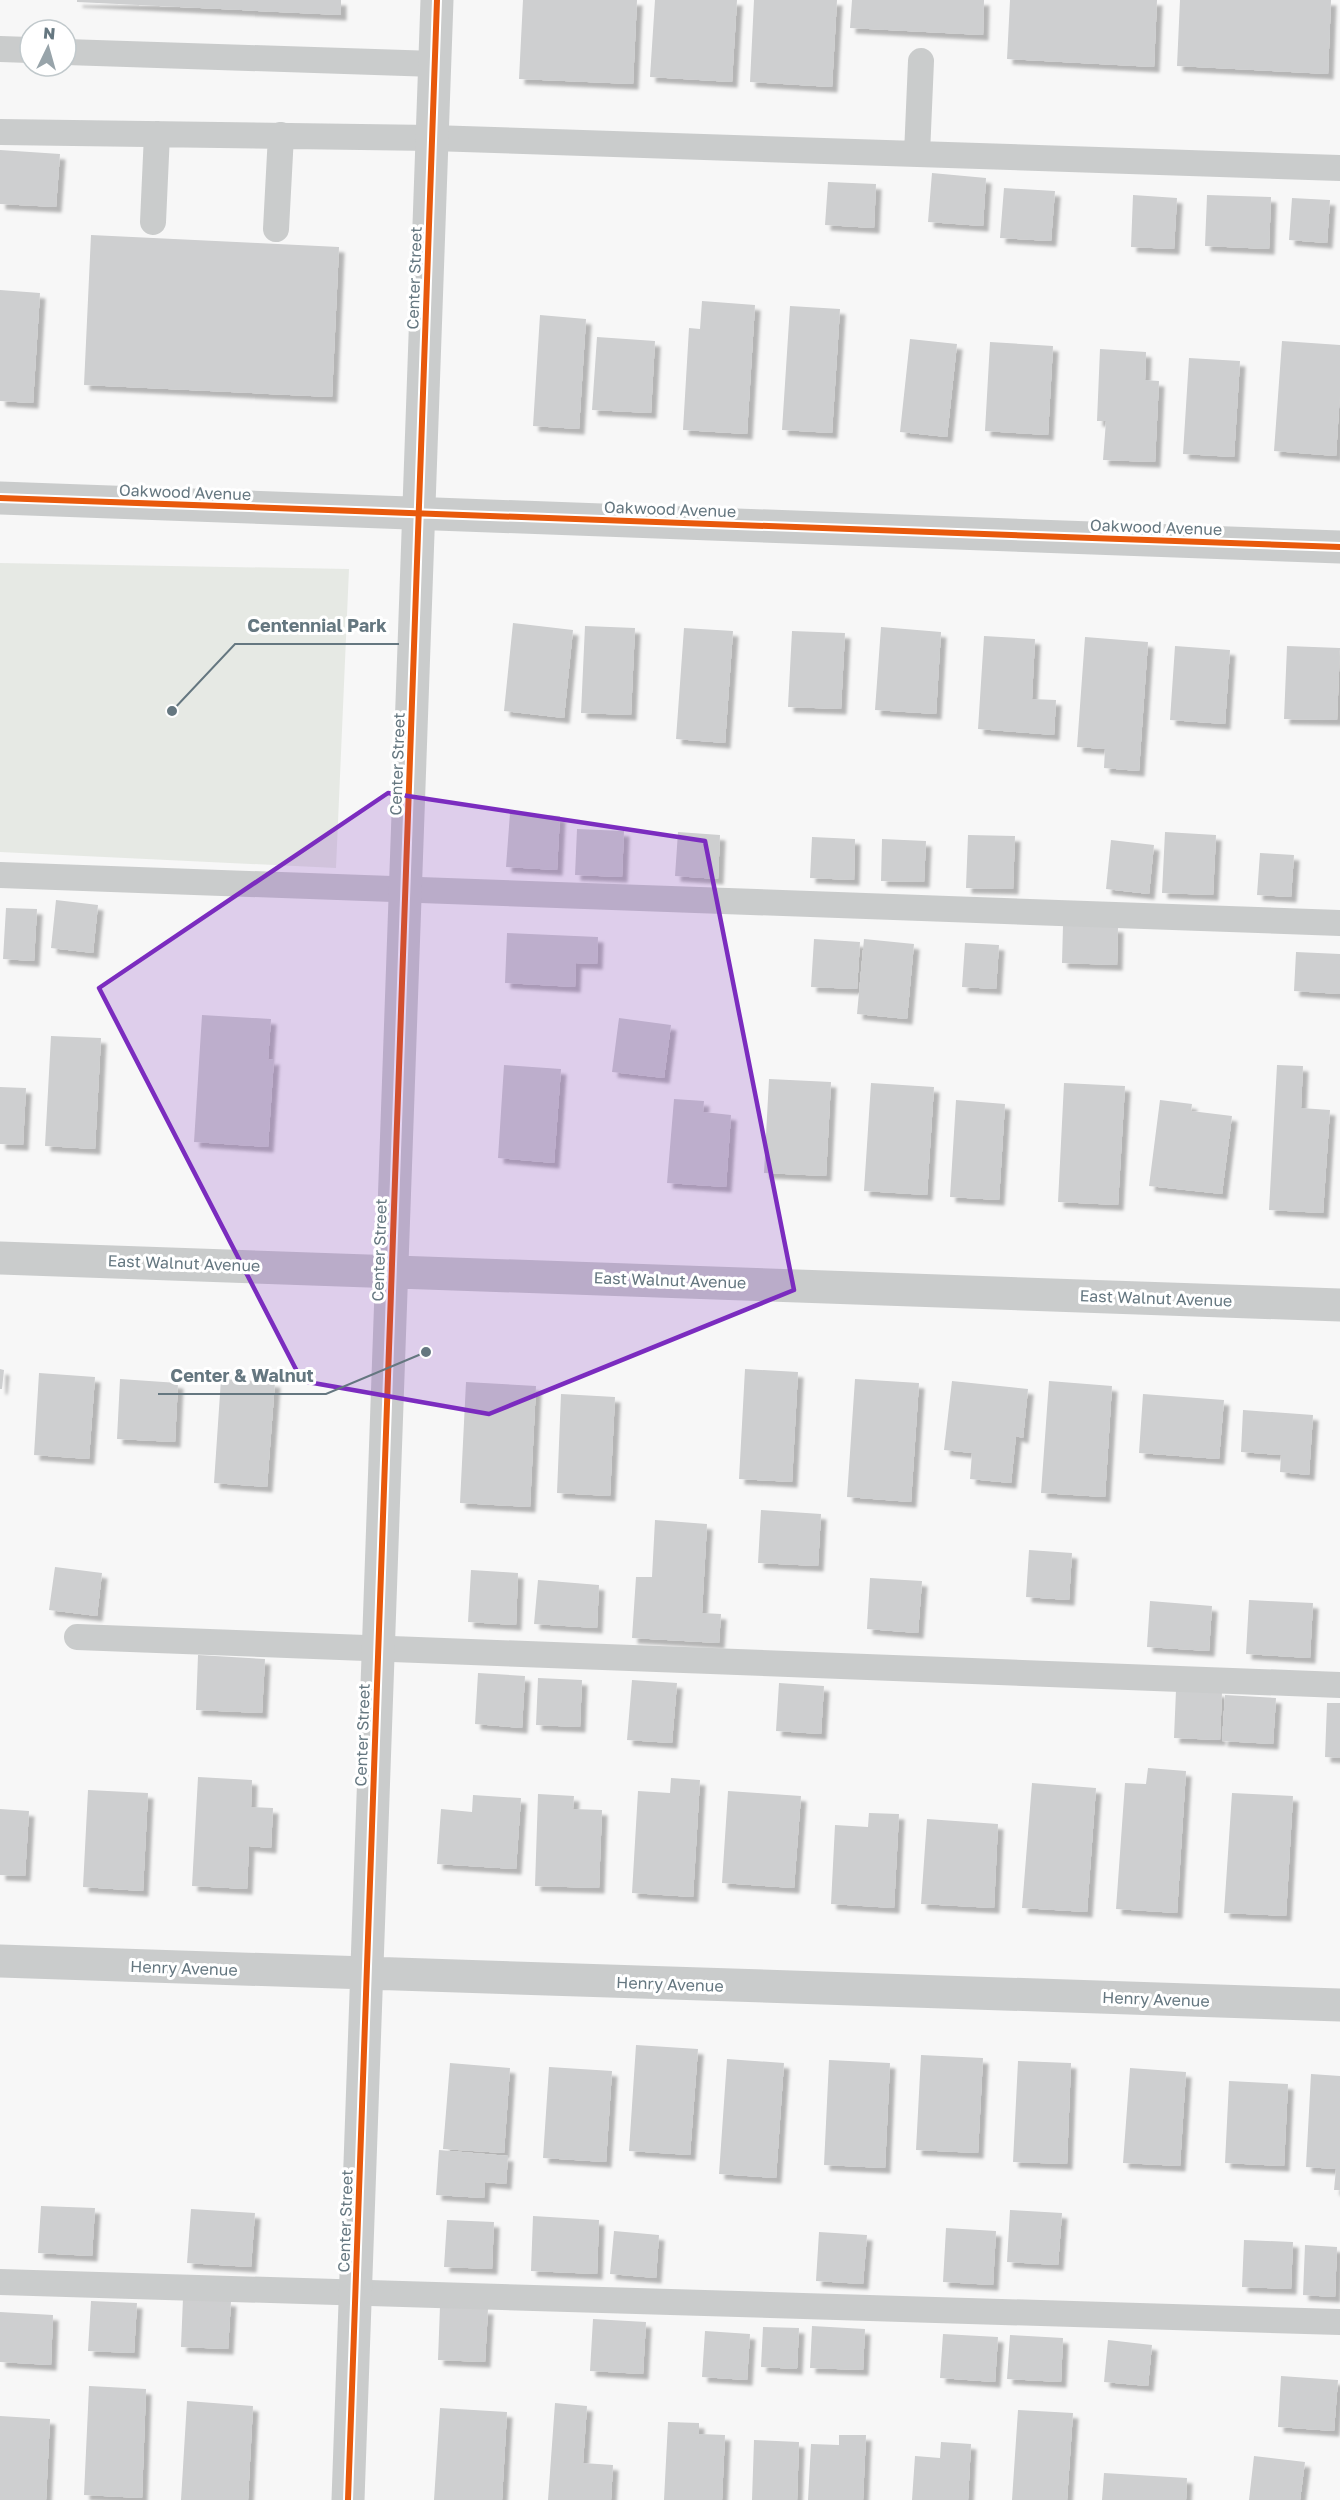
<svg xmlns="http://www.w3.org/2000/svg" width="1340" height="2500" font-family="'Golos Text',sans-serif">
  <style>
    .green { fill: #e6e9e4 }
    .building { fill: #cecfd0; filter: url(#shadow) }
    .lines { fill: none; stroke-linecap: round; stroke-linejoin: round }
    .lane { stroke: #cacccc; stroke-width: 26 }
    .street { stroke: #cacccc; stroke-width: 33 }
    .cycleway-casing { stroke: #fff; stroke-width: 10 }
    .cycleway { stroke: #e8590c; stroke-width: 6 }
    .marked { fill: #7b2cbf; fill-opacity: 0.2; stroke: #7b2cbf; stroke-width: 4.5; stroke-linejoin: round }
    .labels { text-anchor: middle; stroke-width: 6; stroke-linejoin: round; paint-order: stroke }
    .street-label { font-size: 16px; fill: #657780; stroke: #fff }
    .leader { fill: none; stroke: #657780; stroke-width: 2 }
    .callout-dot { fill: #657780; stroke: #fff; stroke-width: 2 }
    .callout-label { font-size: 18px; text-anchor: middle; font-weight: bold; fill: #657780; stroke: #fff; stroke-width: 6; stroke-linejoin: round; paint-order: stroke }
  </style>
  <defs>
    <filter id="shadow"><feDropShadow dx="5.5" dy="5.5" stdDeviation="1.5" flood-color="#0004"/></filter>
  </defs>
  <rect width="100%" height="100%" fill="#f7f7f7"/>
  <path class="green" d="M0 563 349 569 336 868 0 852Z"/>
  <path class="building" d="M77 0H341V15L77 2Z
    M523 0H637L633 84 519 79Z
    M655 0H737L732 82 650 77Z
    M754 0H837L832 87 750 82Z
    M852 0H984L983 35 850 28Z
    M1010 0H1157L1154 67 1007 59Z
    M1180 0H1331L1328 74 1177 66Z
    M0 150 60 154 56 207 0 204Z
    M932 173 986 178 983 226 928 222Z
    M828 182 876 184 874 228 825 225Z
    M1004 188 1055 191 1051 241 1000 238Z
    M1133 195 1177 198 1174 249 1131 247Z
    M1207 195 1271 197 1269 249 1205 246Z
    M1292 198 1330 200 1327 243 1289 240Z
    M91 235 339 247 332 397 84 385Z
    M0 290 40 293 33 403 0 401Z
    M702 301 755 305 747 434 683 430 689 328 700 329Z
    M790 306 840 309 832 433 782 430Z
    M540 315 586 319 579 429 533 426Z
    M597 337 655 341 651 413 592 410Z
    M910 339 957 344 947 437 900 432Z
    M1282 341 1340 345V393L1336 456 1274 451Z
    M990 342 1053 346 1048 435 985 431Z
    M1100 349 1146 352 1145 380 1159 381 1155 462 1103 460 1106 421H1097Z
    M1189 358 1240 361 1234 457 1183 454Z
    M513 623 573 630 564 718 504 711Z
    M585 626 635 628 631 715 581 713Z
    M881 627 941 632 936 714 875 710Z
    M684 628 733 631 725 743 676 739Z
    M792 631 845 633 841 709 788 707Z
    M984 636 1035 639 1032 699 1056 700 1054 735 978 729Z
    M1085 637 1148 642 1139 771 1104 768 1105 749 1077 747Z
    M1175 646 1230 650 1225 724 1170 720Z
    M1287 646 1340 648 1337 720 1284 719Z
    M510 813 560 816 557 870 506 867Z
    M577 829 624 831 622 877 575 875Z
    M678 832 720 835 718 879 675 876Z
    M1165 832 1216 835 1213 895 1162 893Z
    M968 835 1015 836 1013 889 966 888Z
    M812 837 855 839 854 880 810 878Z
    M882 839 926 841 924 882 881 881Z
    M1111 840 1154 845 1149 894 1106 889Z
    M1260 853 1294 855 1291 897 1257 895Z
    M56 900 98 905 93 953 51 948Z
    M6 908 37 909 34 961 3 959Z
    M1063 925 1118 927 1117 965 1062 963Z
    M507 933 598 937 597 964 576 963 575 987 505 983Z
    M814 939 860 942 857 989 811 987Z
    M864 939 914 944 907 1019 857 1014Z
    M965 943 999 945 996 989 962 987Z
    M1296 952 1340 954V994L1294 991Z
    M202 1015 271 1019 268 1060 274 1059 268 1147 194 1142Z
    M619 1018 671 1025 664 1078 612 1072Z
    M51 1036 101 1038 95 1149 45 1146Z
    M504 1065 561 1069 554 1163 498 1158Z
    M1277 1065 1303 1066 1301 1108 1330 1110 1323 1213 1269 1210Z
    M769 1079 831 1082 826 1176 764 1173Z
    M871 1083 934 1087 927 1195 864 1191Z
    M1064 1083 1125 1086 1118 1205 1058 1202Z
    M0 1087 26 1088 23 1145 0 1144Z
    M674 1099 704 1101 703 1112 731 1115 726 1187 667 1183Z
    M956 1100 1005 1104 999 1200 950 1197Z
    M1160 1100 1192 1104 1191 1111 1232 1116 1222 1194 1149 1186Z
    M0 1369 4 1370 2 1389H0Z
    M745 1369 798 1372 792 1482 739 1479Z
    M39 1373 95 1377 89 1459 34 1455Z
    M120 1379 178 1383 175 1442 117 1439Z
    M221 1379 275 1382 267 1487 214 1483Z
    M855 1379 919 1383 911 1502 847 1497Z
    M952 1381 1028 1389 1023 1438 1016 1436 1011 1483 970 1479 972 1453 944 1450Z
    M1049 1381 1112 1386 1105 1497 1041 1493Z
    M466 1382 536 1386 530 1507 460 1503Z
    M561 1394 615 1397 610 1496 557 1493Z
    M1143 1394 1224 1400 1219 1459 1139 1453Z
    M1243 1410 1313 1415 1309 1475 1280 1472 1281 1455 1241 1452Z
    M761 1510 821 1514 818 1566 758 1563Z
    M655 1520 707 1524 702 1613 721 1614 719 1643 632 1638 636 1577H652Z
    M1029 1550 1072 1553 1069 1600 1026 1597Z
    M55 1567 102 1573 97 1616 49 1610Z
    M471 1570 518 1573 516 1625 468 1622Z
    M870 1578 922 1581 918 1633 867 1629Z
    M538 1580 599 1585 597 1628 534 1624Z
    M1249 1600 1313 1603 1310 1658 1246 1654Z
    M1150 1601 1212 1606 1209 1651 1147 1647Z
    M198 1655 265 1659 262 1713 196 1710Z
    M478 1673 525 1676 522 1728 475 1724Z
    M538 1678 582 1680 580 1727 536 1725Z
    M632 1680 677 1683 672 1743 627 1740Z
    M779 1683 824 1686 821 1734 776 1731Z
    M1176 1690 1222 1692 1220 1740 1174 1738Z
    M1225 1695 1276 1698 1273 1744 1222 1741Z
    M1327 1703H1340V1758L1325 1757Z
    M1148 1768 1186 1771 1177 1913 1116 1909 1125 1783 1146 1784Z
    M198 1777 252 1780 251 1807 273 1808 271 1848 249 1846 247 1889 192 1886Z
    M671 1778 700 1780 693 1897 632 1893 638 1791 670 1793Z
    M1032 1783 1096 1788 1087 1912 1022 1908Z
    M88 1790 148 1793 143 1891 83 1887Z
    M728 1791 801 1796 794 1888 722 1883Z
    M1232 1793 1293 1796 1286 1916 1224 1913Z
    M538 1794 574 1796 573 1809 602 1810 599 1888 535 1886Z
    M473 1795 521 1798 516 1869 437 1864 441 1809 472 1812Z
    M0 1809 29 1811 25 1876 0 1875Z
    M869 1813 899 1814 894 1908 831 1904 835 1825 868 1827Z
    M927 1819 998 1824 994 1908 921 1904Z
    M636 2045 698 2049 690 2155 629 2151Z
    M921 2055 983 2058 978 2153 916 2150Z
    M727 2059 784 2063 776 2178 719 2174Z
    M829 2060 890 2063 885 2168 824 2165Z
    M1018 2061 1071 2063 1067 2164 1013 2162Z
    M450 2063 510 2068 504 2153 443 2149Z
    M549 2067 612 2071 606 2162 543 2158Z
    M1130 2068 1186 2072 1180 2166 1123 2163Z
    M1311 2074 1340 2076V2190H1334L1336 2169 1306 2167Z
    M1229 2081 1288 2084 1284 2166 1225 2163Z
    M439 2150 508 2156 506 2184 485 2182 484 2198 436 2195Z
    M41 2206 95 2208 92 2256 38 2253Z
    M191 2209 255 2213 251 2267 187 2263Z
    M1010 2210 1062 2213 1058 2265 1007 2262Z
    M533 2216 599 2220 597 2274 531 2271Z
    M447 2220 494 2222 492 2269 444 2267Z
    M946 2228 996 2231 993 2285 943 2282Z
    M614 2231 659 2235 656 2278 610 2274Z
    M819 2232 867 2235 863 2284 816 2281Z
    M1244 2240 1293 2242 1291 2289 1242 2287Z
    M1305 2245 1337 2247 1335 2297 1303 2295Z
    M183 2298 231 2301 228 2349 181 2347Z
    M91 2301 137 2303 134 2353 88 2351Z
    M440 2306 488 2309 485 2362 438 2360Z
    M0 2312 53 2315 51 2365 0 2362Z
    M593 2319 646 2322 643 2374 590 2371Z
    M812 2326 865 2329 863 2370 810 2368Z
    M763 2327 799 2328 797 2369 761 2367Z
    M705 2331 750 2334 747 2380 702 2377Z
    M943 2334 998 2337 995 2382 940 2378Z
    M1010 2335 1063 2338 1061 2382 1007 2379Z
    M1108 2340 1152 2345 1148 2386 1104 2382Z
    M1281 2376 1338 2380 1334 2431 1278 2427Z
    M89 2386 146 2389 142 2498 84 2495Z
    M187 2401 253 2406 248 2500H181Z
    M555 2403 587 2406 583 2463 613 2465 611 2500H548Z
    M440 2408 507 2412 502 2500H434Z
    M1018 2410 1073 2413 1067 2500H1012Z
    M0 2416 50 2419 46 2500H0Z
    M668 2422 699 2423V2434L725 2435 722 2500H664Z
    M839 2435H866L863 2500H808L811 2444 839 2445Z
    M754 2440 799 2442 797 2500H752Z
    M941 2442 971 2444 968 2500H912L915 2456 940 2458Z
    M1254 2456 1305 2462 1300 2500H1249Z
    M1104 2473 1187 2478 1186 2500H1102Z"/>
  <g class="lines">
    <path class="lane" d="M0 49 30 50
      M66 52 435 64
      M0 132 432 138 1340 168
      M917 154 921 61
      M153 222 157 134
      M276 229 281 135
      M0 875 1340 923
      M77 1637 1340 1685
      M0 2282 1340 2322"/>
    <path class="street" d="M0 498 1340 547
      M0 1258 1340 1305
      M0 1961 1340 2005
      M348 2500 437 0"/>
    <g class="cycleway-casing">
      <path id="cycleway" d="M0 498 1340 547
        M348 2500 437 0"/>
    </g>
    <use href="#cycleway" class="cycleway"/>
  </g>
  <path class="marked" d="M388 793 705 841 794 1290 489 1414 302 1381 99 988Z"/>
  <g class="labels">
    <g class="street-label">
      <text transform="translate(414 278) rotate(-88)" y="6">Center Street</text>
      <text transform="translate(185 492) rotate(2)" y="6">Oakwood Avenue</text>
      <text transform="translate(670 509) rotate(2)" y="6">Oakwood Avenue</text>
      <text transform="translate(1156 527) rotate(2)" y="6">Oakwood Avenue</text>
      <text transform="translate(397 764) rotate(-88)" y="6">Center Street</text>
      <text transform="translate(379 1250) rotate(-88)" y="6">Center Street</text>
      <text transform="translate(184 1263) rotate(2)" y="6">East Walnut Avenue</text>
      <text transform="translate(670 1280) rotate(2)" y="6">East Walnut Avenue</text>
      <text transform="translate(1156 1298) rotate(2)" y="6">East Walnut Avenue</text>
      <text transform="translate(362 1735) rotate(-88)" y="6">Center Street</text>
      <text transform="translate(184 1968) rotate(2)" y="6">Henry Avenue</text>
      <text transform="translate(670 1984) rotate(2)" y="6">Henry Avenue</text>
      <text transform="translate(1156 1999) rotate(2)" y="6">Henry Avenue</text>
      <text transform="translate(345 2221) rotate(-88)" y="6">Center Street</text>
    </g>
  </g>
  <path class="leader" d="M172 711L235 644H399M426 1352L326 1394H158"/>
  <g class="callout-dot">
    <circle cx="172" cy="711" r="6"/>
    <circle cx="426" cy="1352" r="6"/>
  </g>
  <g class="callout-label">
    <text x="317" y="632">Centennial Park</text>
    <text x="242" y="1382">Center &amp; Walnut</text>
  </g>
  <g transform="translate(48 48) rotate(5)"><circle r="28" fill="#ffffff" stroke="#c1c9cc" stroke-width="1.5"/>
  <path d="M0-4.5L10 22L0 15L-10 22Z" fill="#98a4aa"/>
  <text y="-9" font-size="16" font-weight="bold" text-anchor="middle" fill="#657780">N</text>
  </g>
</svg>
